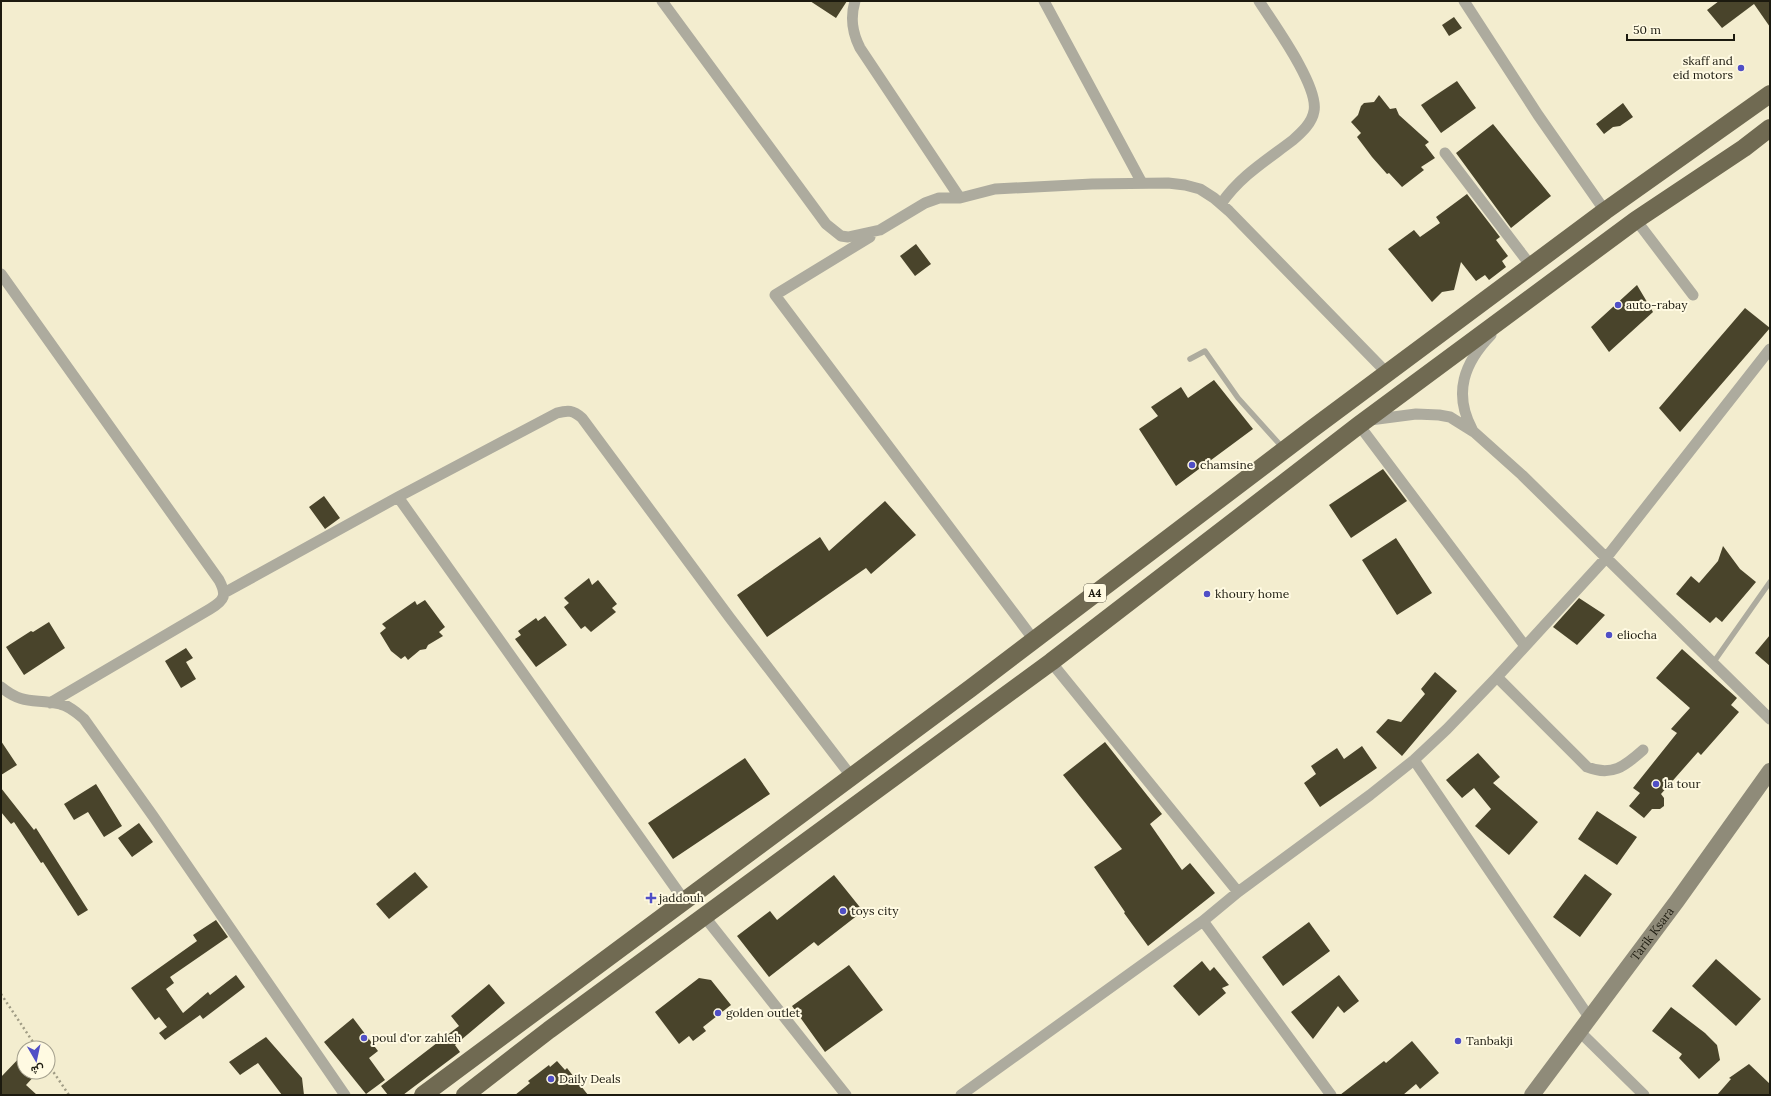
<svg xmlns="http://www.w3.org/2000/svg" width="1771" height="1096" font-family="Lora,Vazirmatn,serif">
  <style>
    .building { fill: #49442b }
    .lines { fill: none; stroke-linecap: round; stroke-linejoin: round }
    .path { stroke: #a09c85; stroke-width: 2.5; stroke-dasharray: 2 3; stroke-linecap: butt }
    .service { stroke: #adab9e; stroke-width: 5.5 }
    .minor { stroke: #adab9e; stroke-width: 11 }
    .secondary { stroke: #8f8b79; stroke-width: 16 }
    .trunk { stroke: #706a52; stroke-width: 18 }
    .poi-dot { fill: #504fc6; stroke: #fffae2; stroke-width: 1.5 }
    .labels { text-anchor: middle; stroke-width: 4; stroke-linejoin: round; paint-order: stroke }
    .shield { fill: #fffae2; stroke: #605d4e; stroke-width: 1 }
    .shield-label { font-size: 11px; font-weight: bold; fill: #1c1a0f }
    .poi-label { font-size: 12px; fill: #1c1a0f; stroke: #fffae2; text-anchor: start }
    .street-label { font-size: 12px; fill: #1c1a0f; stroke: #fffae2 }
  </style>
  <rect width="100%" height="100%" fill="#f3edcf"/>
  <path class="building" d="M810 1H847L836 18Z
    M1719 1H1770V27L1754 4 1722 28 1707 10Z
    M1454 17 1462 28 1449 36 1442 25Z
    M1457 81 1476 108 1441 133 1421 105Z
    M1379 95 1390 109 1396 108 1399 115 1429 142 1425 145 1435 158 1421 167 1424 170 1402 187 1389 173 1387 174 1372 157 1357 137 1361 133 1351 122 1358 115 1361 106 1364 103 1374 102Z
    M1623 103 1633 117 1620 126 1613 127 1604 134 1596 124Z
    M1493 124 1551 196 1511 228 1456 153Z
    M1467 194 1500 237 1496 240 1508 256 1502 261 1506 267 1489 280 1485 275 1476 281 1461 262 1454 290 1442 292 1432 302 1388 249 1414 230 1420 237 1440 223 1436 217Z
    M916 244 931 264 915 276 900 256Z
    M1637 285 1653 312 1609 352 1591 327Z
    M1745 308 1770 328 1680 432 1659 408Z
    M1214 380 1253 429 1176 486 1139 429 1158 416 1151 407 1181 387 1188 398Z
    M1383 469 1407 501 1351 538 1329 505Z
    M324 496 340 518 325 529 309 507Z
    M885 501 916 535 871 574 866 568 767 637 737 595 820 537 829 551Z
    M1396 538 1432 593 1397 615 1362 560Z
    M1723 546 1740 569 1756 582 1722 622 1716 617 1710 623 1676 594 1691 576 1699 583 1718 561Z
    M589 578 592 585 598 580 617 604 612 608 616 612 591 632 585 626 581 629 564 607 569 603 564 598Z
    M1579 598 1605 615 1577 645 1553 627Z
    M425 600 445 627 439 632 443 636 428 645 426 649 420 650 408 660 405 656 401 659 391 651 380 633 386 628 382 624 415 601 417 605Z
    M545 616 567 645 536 667 515 639 521 635 518 631 536 618 538 621Z
    M49 622 65 648 24 675 6 647 31 631 33 632Z
    M1770 635V666L1755 653Z
    M186 648 193 658 186 662 196 679 181 688 165 661Z
    M1682 649 1737 698 1731 705 1739 712 1701 755 1698 752 1661 794 1664 798V806L1660 809H1652L1644 818 1629 806 1640 793 1633 788 1677 733 1671 729 1690 708 1656 678Z
    M1435 672 1457 691 1402 756 1376 732 1388 719 1401 722 1425 694 1421 689Z
    M1 741 17 765 1 775Z
    M1105 742 1162 814 1150 824 1182 870 1190 863 1215 893 1148 946 1124 913 1125 912 1094 867 1122 849 1063 775Z
    M1362 746 1377 768 1320 807 1304 783 1316 774 1311 766 1337 748 1344 759Z
    M1478 753 1500 777 1493 783 1538 822 1509 855 1475 826 1491 809 1474 788 1462 798 1446 780Z
    M745 758 770 794 673 859 648 823Z
    M96 784 122 826 104 837 88 812 74 820 64 804Z
    M1 788 34 830 36 828 88 910 78 916 43 862 41 863 14 822 11 824 1 812Z
    M1597 811 1637 837 1617 865 1578 839Z
    M139 823 153 842 132 857 118 838Z
    M415 872 428 887 389 919 376 904Z
    M1585 874 1612 894 1580 937 1553 917Z
    M834 875 863 911 818 946 814 942 769 977 737 936 770 911 777 920Z
    M216 920 228 937 170 977 174 983 166 989 183 1013 208 992 210 995 236 975 245 987 203 1019 200 1015 165 1040 159 1033 167 1027 159 1017 155 1020 131 988 197 941 193 935Z
    M1309 922 1330 951 1283 986 1262 957Z
    M1716 959 1761 999 1736 1026 1692 986Z
    M1202 961 1210 971 1214 967 1229 985 1222 988 1226 993 1199 1016 1173 986Z
    M849 965 883 1010 825 1052 792 1006Z
    M1339 975 1359 1001 1344 1013 1338 1006 1313 1039 1291 1012Z
    M699 978 711 980 731 1005 703 1027 706 1031 693 1041 689 1036 679 1044 655 1012Z
    M489 984 505 1003 455 1045 460 1052 403 1095H388L381 1086 459 1026 451 1016Z
    M1671 1007 1705 1033 1717 1045 1720 1060 1699 1079 1679 1058 1682 1054 1652 1031Z
    M353 1018 378 1051 369 1058 385 1080 366 1094 324 1042Z
    M266 1037 302 1078 304 1095H282L258 1063 240 1075 229 1062Z
    M1412 1041 1439 1073 1420 1089 1416 1084 1403 1095H1340L1384 1061 1386 1063Z
    M24 1053V1072H38L26 1085 37 1095H1V1077Z
    M557 1061 565 1070 567 1068 588 1095H515L530 1083 528 1081 549 1065 550 1067Z
    M1749 1064 1770 1084V1095H1717L1731 1079 1729 1078Z"/>
  <g class="lines">
    <path class="path" d="M1 994 37 1048
      M48 1064 69 1095"/>
    <path class="service" d="M1190 359 1205 351 1238 398 1283 448
      M1713 663 1770 582"/>
    <path class="minor" d="M662 1 826 224 841 236 848 237 880 230 925 203 939 198H960L995 189 1092 184 1168 183 1185 185 1200 189 1214 198 1229 211 1387 373
      M855 1C850 18 852 32 860 48L960 198
      M1044 1 1142 183
      M1464 1 1538 115 1605 211
      M1445 153 1531 266
      M1221 204C1240 176 1267 160 1293 140 1302 132 1312 123 1314 111 1319 86 1273 23 1259 1
      M1636 220 1693 295
      M870 237 775 295 1034 640
      M1 274 219 580C227 595 225 600 210 609L50 703
      M1370 420 1416 414 1439 415 1450 417 1474 432 1522 475 1770 719
      M1359 425 1525 646
      M1472 429C1453 393 1464 363 1491 335
      M398 497 684 900
      M224 593 398 497 557 413C568 410 573 410 582 418L730 618 851 776
      M1051 662 1238 892
      M1497 677 1587 767C1612 777 1625 766 1643 750
      M1 687C24 706 35 698 60 704 70 706 77 713 84 719L153 816 345 1095
      M1414 760 1589 1017
      M704 916 846 1095
      M1203 921 1331 1095
      M1579 1031 1644 1095
      M961 1095 1203 921 1238 892 1370 795 1414 760 1447 729 1497 677 1606 558 1770 349"/>
    <path class="secondary" id="s1" d="M1532 1095 1677 901 1770 771"/>
    <path class="trunk" d="M423 1095 971 688 1312 429 1605 211 1770 94
      M465 1095 549 1030 1051 662 1359 425 1636 220 1744 148 1770 128"/>
  </g>
  <g class="poi-dot">
    <circle cx="1741" cy="68" r="4"/>
    <circle cx="1618" cy="305" r="4"/>
    <circle cx="1192" cy="465" r="4"/>
    <circle cx="1207" cy="594" r="4"/>
    <circle cx="1609" cy="635" r="4"/>
    <circle cx="1656" cy="784" r="4"/>
    <path d="M649 892h4v4h4v4h-4v4h-4v-4h-4v-4h4z"/>
    <circle cx="843" cy="911" r="4"/>
    <circle cx="718" cy="1013" r="4"/>
    <circle cx="364" cy="1038" r="4"/>
    <circle cx="1458" cy="1041" r="4"/>
    <circle cx="551" cy="1079" r="4"/>
  </g>
  <g class="labels">
    <rect class="shield" x="1084" y="584" width="22" height="18" rx="3"/>
    <g class="shield-label">
      <text x="1095" y="597">A4</text>
    </g>
    <g class="poi-label">
      <text x="1733" y="65" text-anchor="end">skaff and<tspan x="1733" dy="14">eid motors</tspan></text>
      <text x="1626" y="309">auto-rabay</text>
      <text x="1200" y="469">chamsine</text>
      <text x="1215" y="598">khoury home</text>
      <text x="1617" y="639">eliocha</text>
      <text x="1664" y="788">la tour</text>
      <text x="659" y="902">jaddouh</text>
      <text x="851" y="915">toys city</text>
      <text x="726" y="1017">golden outlet</text>
      <text x="372" y="1042">poul d'or zahleh</text>
      <text x="1466" y="1045">Tanbakji</text>
      <text x="559" y="1083">Daily Deals</text>
    </g>
    <g class="street-label">
      <text dy="4" stroke="none"><textPath href="#s1" startOffset="201">Tarik Ksara</textPath></text>
    </g>
  </g>
  <rect width="1771" height="1096" fill="none" stroke="#1c1a0f" stroke-width="4"/>
  <g transform="translate(36 1060) rotate(171)"><circle r="19" fill="#fffae2" stroke="#a4a08e"/>
  <path d="M0-3L7 15L0 10L-7 15Z" fill="#504fc6"/>
  <text y="-6" font-size="11" font-weight="bold" text-anchor="middle" fill="#1c1a0f">ش</text>
  </g>
  <path d="M1627 34v6h107v-6" fill="none" stroke="#1c1a0f" stroke-width="2"/>
  <text x="1633" y="34" font-size="12" fill="#1c1a0f" stroke="#fffae2" stroke-width="3" paint-order="stroke">50 m</text>
</svg>
